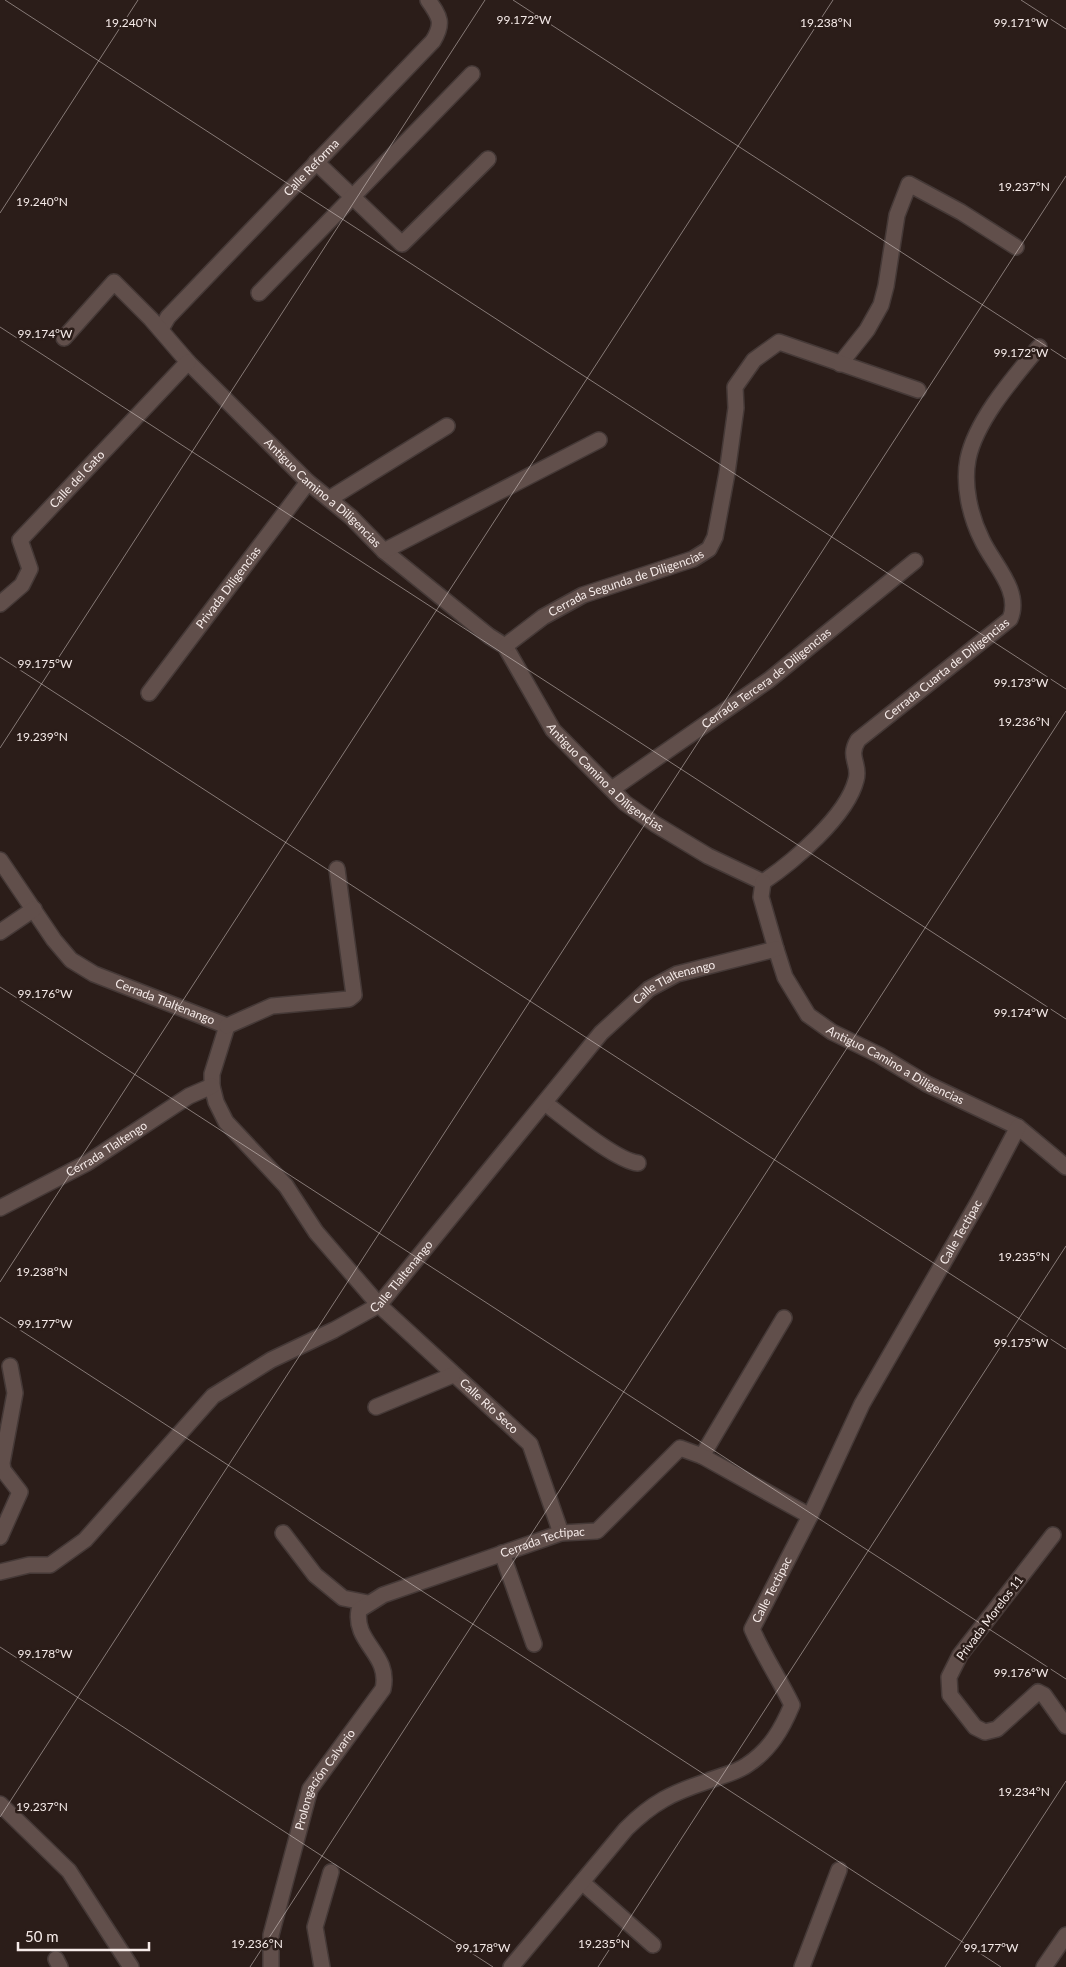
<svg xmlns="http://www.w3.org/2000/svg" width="1066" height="1967" font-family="Lato,sans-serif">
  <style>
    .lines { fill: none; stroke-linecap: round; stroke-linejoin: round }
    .minor-casing { stroke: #453937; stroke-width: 18 }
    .minor { stroke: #614f4b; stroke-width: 15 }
    .ticks { fill: none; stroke: #f6ebe9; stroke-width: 1; stroke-opacity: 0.45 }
    .labels { text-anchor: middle; stroke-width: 5; stroke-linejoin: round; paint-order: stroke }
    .street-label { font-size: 12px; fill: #f6ebe9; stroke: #2b1d19 }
    .ticks-label { font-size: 12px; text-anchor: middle; fill: #f6ebe9; stroke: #2b1d19; stroke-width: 5; stroke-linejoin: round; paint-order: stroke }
  </style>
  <rect width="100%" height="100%" fill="#2b1d19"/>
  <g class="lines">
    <g class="minor-casing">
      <g id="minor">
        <path d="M316 162 402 244 488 159"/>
        <path d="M259 293 472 74"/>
        <path id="s1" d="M161 329 168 317 433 41C444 23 440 17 428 0"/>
        <path id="s2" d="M64 338 114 282 151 319 188 362 308 482 351 517 384 551 489 636 505 646 553 730 625 803 655 824 708 856 763 882"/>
        <path d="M840 364 867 330 881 305 886 286 897 215 909 184 961 212 1016 247"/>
        <path d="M329 499 447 426"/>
        <path d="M384 551 599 440"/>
        <path id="s3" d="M0 604 22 585 30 569 20 540 188 362"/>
        <path id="s4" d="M505 646 543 617 583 595 693 559 709 549 715 537 727 473 736 408 735 387 754 360 779 342 918 390"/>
        <path id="s5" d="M149 693 308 482"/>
        <path id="s6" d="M612 789 769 680 915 561"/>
        <path id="s7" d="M0 860 54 940 71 960 94 974 227 1026 212 1074V1086L216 1102 226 1122 286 1186 316 1232 379 1305 530 1444 561 1533"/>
        <path id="s8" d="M763 882C793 862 847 816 856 780 861 764 847 758 858 740L1010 619C1022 591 993 564 982 540 970 516 963 485 968 459 976 420 1014 377 1039 347"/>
        <path id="s9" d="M763 882 761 897 776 949 785 977 808 1015 832 1032 879 1055 927 1084 1018 1127 1066 1167"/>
        <path d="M0 932 34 909"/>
        <path d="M227 1026 272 1006 349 999 354 995 337 869"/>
        <path d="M545 1103C565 1118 616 1161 638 1163"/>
        <path id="s10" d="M0 1208 87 1163 189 1096 212 1086"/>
        <path d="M376 1407 453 1375"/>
        <path d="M702 1456 784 1318"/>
        <path d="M283 1533 315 1575 343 1598 368 1603"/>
        <path d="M1053 1535 960 1655 949 1677 950 1695 975 1727 985 1732 997 1729 1038 1692 1044 1695 1066 1726"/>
        <path d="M0 1537 20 1492 3 1470 2 1463 15 1393 10 1366"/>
        <path d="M502 1553 534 1644"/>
        <path id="s11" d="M0 1572 29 1565H50L85 1540 213 1396 271 1360 334 1330 379 1305 601 1033 649 989 677 974 776 949"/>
        <path d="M0 1804 69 1871 131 1967"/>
        <path d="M583 1883 653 1945"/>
        <path d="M56 1959 60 1967"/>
        <path id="s12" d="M271 1967V1935L310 1789 383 1689C391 1654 353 1643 359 1610L383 1595 561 1533 597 1531 680 1448 702 1456 810 1516"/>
        <path d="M322 1967 315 1927 331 1872"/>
        <path id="s13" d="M511 1967 626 1829C653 1802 672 1793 708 1781 720 1776 736 1773 747 1765 770 1750 782 1729 792 1705 779 1678 764 1657 752 1629L810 1516 862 1404 980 1199 1018 1127"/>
        <path d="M802 1967 839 1870"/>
        <path d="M1044 1967 1066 1935"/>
      </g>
    </g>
    <use href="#minor" class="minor"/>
  </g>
  <path class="ticks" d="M5 0 1066 689M513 0 1066 359M1021 0 1066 29M0 213 138 0M0 327 1066 1019M0 657 1066 1349M0 748 485 0M0 987 1066 1679M0 1282 833 0M0 1317 1001 1967M0 1647 493 1967M0 1817 1066 176M250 1967 1066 711M598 1967 1066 1246M945 1967 1066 1781"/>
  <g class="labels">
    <g class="street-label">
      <text dy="4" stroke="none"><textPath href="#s1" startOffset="221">Calle Reforma</textPath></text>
      <text dy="4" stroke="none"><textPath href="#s3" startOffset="161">Calle del Gato</textPath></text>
      <text dy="4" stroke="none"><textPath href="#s2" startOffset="372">Antiguo Camino a Diligencias</textPath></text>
      <text dy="4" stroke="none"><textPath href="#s4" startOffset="138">Cerrada Segunda de Diligencias</textPath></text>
      <text dy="4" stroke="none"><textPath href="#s5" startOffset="132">Privada Diligencias</textPath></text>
      <text dy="4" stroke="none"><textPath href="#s8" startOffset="295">Cerrada Cuarta de Diligencias</textPath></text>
      <text dy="4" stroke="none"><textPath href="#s6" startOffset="190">Cerrada Tercera de Diligencias</textPath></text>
      <text dy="4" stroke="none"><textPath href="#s2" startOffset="778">Antiguo Camino a Diligencias</textPath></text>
      <text dy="4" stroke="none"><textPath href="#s11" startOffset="918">Calle Tlaltenango</textPath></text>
      <text dy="4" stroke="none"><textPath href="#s7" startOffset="226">Cerrada Tlaltenango</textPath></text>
      <text dy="4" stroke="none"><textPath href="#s9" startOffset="244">Antiguo Camino a Diligencias</textPath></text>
      <text dy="4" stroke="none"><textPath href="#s10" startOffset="122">Cerrada Tlaltengo</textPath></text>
      <text dy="4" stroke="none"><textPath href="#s13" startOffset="929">Calle Tectipac</textPath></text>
      <text dy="4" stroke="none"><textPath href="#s11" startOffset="512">Calle Tlaltenango</textPath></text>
      <text dy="4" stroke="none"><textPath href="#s7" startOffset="782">Calle Río Seco</textPath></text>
      <text dy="4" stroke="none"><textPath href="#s12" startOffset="589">Cerrada Tectipac</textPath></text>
      <text dy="4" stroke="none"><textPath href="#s13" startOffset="524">Calle Tectipac</textPath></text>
      <text transform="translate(990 1618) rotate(-53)" y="4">Privada Morelos 11</text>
      <text dy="4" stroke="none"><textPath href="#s12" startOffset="198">Prolongación Calvario</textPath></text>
    </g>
  </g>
  <g class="ticks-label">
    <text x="524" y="24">99.172°W</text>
    <text x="1021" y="27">99.171°W</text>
    <text x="131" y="27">19.240°N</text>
    <text x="826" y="27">19.238°N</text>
    <text x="1024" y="191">19.237°N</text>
    <text x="42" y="206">19.240°N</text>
    <text x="45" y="338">99.174°W</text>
    <text x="1021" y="357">99.172°W</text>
    <text x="45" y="668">99.175°W</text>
    <text x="1021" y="687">99.173°W</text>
    <text x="1024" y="726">19.236°N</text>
    <text x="42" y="741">19.239°N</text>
    <text x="45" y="998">99.176°W</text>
    <text x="1021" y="1017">99.174°W</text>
    <text x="1024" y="1261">19.235°N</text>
    <text x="42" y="1276">19.238°N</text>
    <text x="45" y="1328">99.177°W</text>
    <text x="1021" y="1347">99.175°W</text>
    <text x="45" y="1658">99.178°W</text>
    <text x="1021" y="1677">99.176°W</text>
    <text x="1024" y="1796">19.234°N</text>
    <text x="42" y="1811">19.237°N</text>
    <text x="257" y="1948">19.236°N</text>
    <text x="604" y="1948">19.235°N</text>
    <text x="483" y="1952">99.178°W</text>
    <text x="991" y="1952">99.177°W</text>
  </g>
  <path d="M18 1942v8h131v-8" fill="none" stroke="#f6ebe9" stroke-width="2.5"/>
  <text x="25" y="1942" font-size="15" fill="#f6ebe9" stroke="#2b1d19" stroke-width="4" paint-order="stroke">50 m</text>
</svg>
